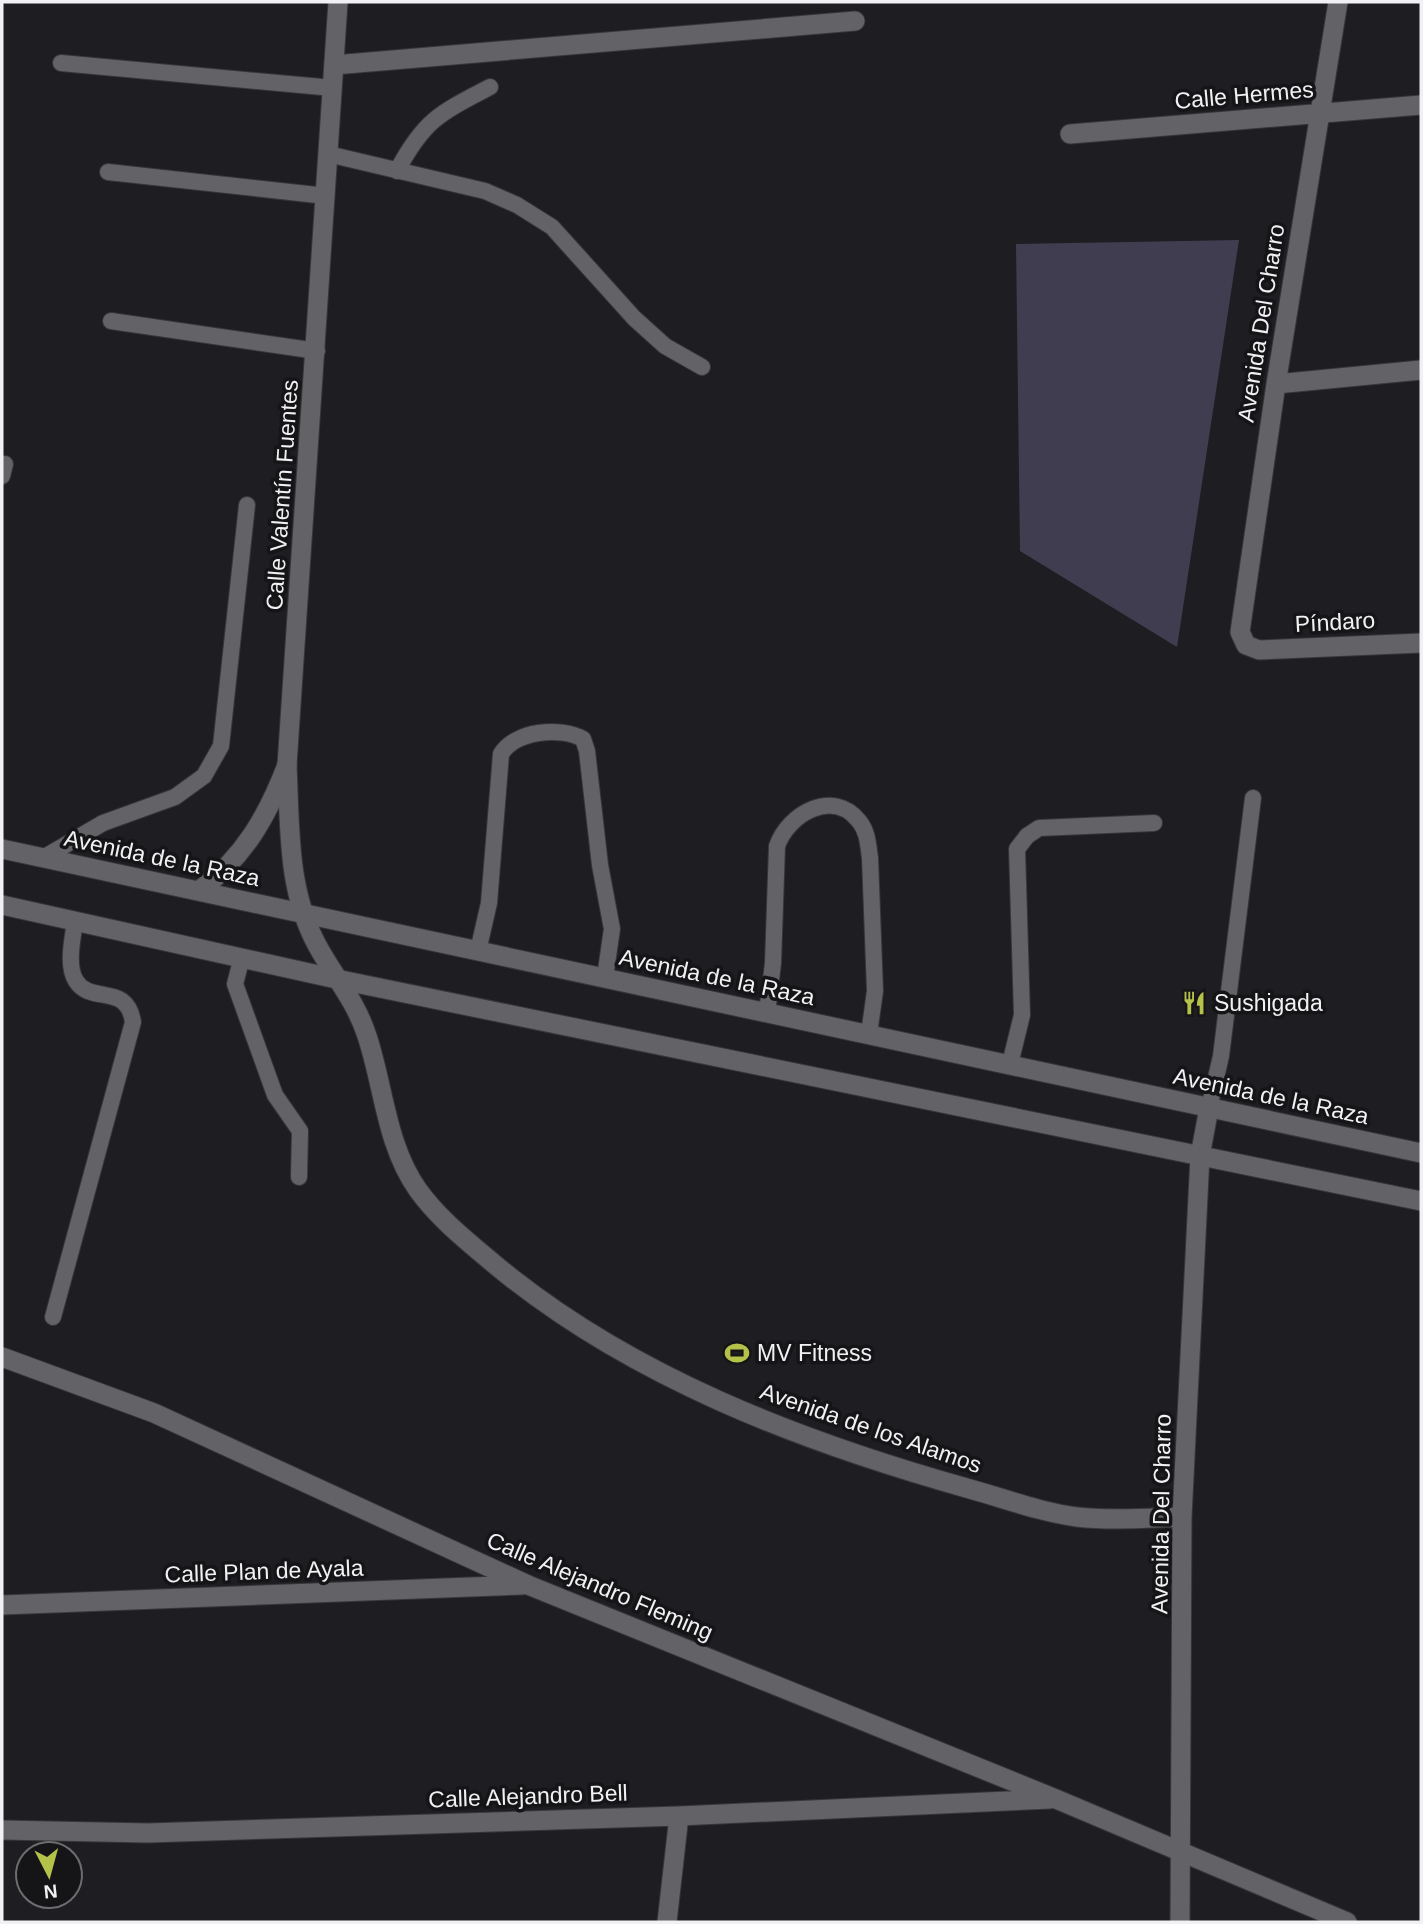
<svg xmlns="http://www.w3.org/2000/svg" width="1423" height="1924" font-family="Helvetica,sans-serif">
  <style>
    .green { fill: #413d50 }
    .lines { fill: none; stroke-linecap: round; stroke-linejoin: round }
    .service-casing { stroke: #373739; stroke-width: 18 }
    .minor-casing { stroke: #373739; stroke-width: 21 }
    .tertiary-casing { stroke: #373739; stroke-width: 21 }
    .secondary-casing { stroke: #373739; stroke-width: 21 }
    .service { stroke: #636367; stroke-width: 16 }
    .minor { stroke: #636367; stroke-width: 19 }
    .tertiary { stroke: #636367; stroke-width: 19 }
    .secondary { stroke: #636367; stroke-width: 19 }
    .labels { text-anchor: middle; stroke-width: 7; stroke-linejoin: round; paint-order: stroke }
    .street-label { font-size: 23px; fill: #f1f1f3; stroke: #151417 }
    .poi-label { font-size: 23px; fill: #f1f1f3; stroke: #151417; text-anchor: start }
  </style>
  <rect width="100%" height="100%" fill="#1e1d21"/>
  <path class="green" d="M1239 240 1177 647 1020 551 1016 244Z"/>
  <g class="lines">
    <g class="service-casing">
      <path id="service" d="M61 63 333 88
        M328 154 485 191 517 205 552 227 634 318 665 346 702 367
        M397 171C424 120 440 113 490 87
        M108 172 326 196
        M111 321 317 351
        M2 476 5 464
        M43 858 103 823 175 797 204 776 221 746 247 505
        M478 951 489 903 501 754C515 731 560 726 583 739L587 751 600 865 612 929 605 977
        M242 957 235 984 275 1095 300 1131 299 1177
        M767 1013 773 963 777 846C788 814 833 788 859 821 868 832 868 845 870 858L875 991 869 1034
        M1010 1064 1022 1015 1017 849 1027 836 1039 828 1154 823
        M1209 1108 1221 1056 1253 798
        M53 1317 133 1022C127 982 91 1005 76 981 66 965 73 938 75 921"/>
    </g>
    <g class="minor-casing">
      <path id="minor" d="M1338 2 1276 384 1240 632 1246 645 1259 650 1421 643
        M334 65 855 21
        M1070 134 1421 105
        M1276 384 1421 370
        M2 1357 154 1413 528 1585 1056 1799 1347 1922
        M2 1605 522 1585
        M2 1830 148 1833 679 1816 1050 1799
        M667 1922 679 1816"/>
    </g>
    <g class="tertiary-casing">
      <path id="tertiary" d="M338 2 287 765C290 826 287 890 317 945 334 977 355 999 367 1036 384 1087 386 1145 418 1190 438 1218 467 1241 493 1263 628 1376 802 1442 970 1489 1006 1499 1040 1512 1077 1517 1111 1521 1148 1518 1182 1517
        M1180 1922 1182 1517 1200 1156 1209 1108"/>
    </g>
    <g class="secondary-casing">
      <path id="secondary" d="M2 849 1421 1153
        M200 890C244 857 267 817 287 765
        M2 905 341 980 1421 1201"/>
    </g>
    <use href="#service" class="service"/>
    <use href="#minor" class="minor"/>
    <use href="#tertiary" class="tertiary"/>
    <use href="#secondary" class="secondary"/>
  </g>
  <defs>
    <g id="restaurant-bare" transform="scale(1.89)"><path d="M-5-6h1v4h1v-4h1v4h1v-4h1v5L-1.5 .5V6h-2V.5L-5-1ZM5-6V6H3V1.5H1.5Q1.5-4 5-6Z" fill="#b5c249" stroke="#151417" stroke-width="2.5" paint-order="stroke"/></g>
    <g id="stadium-bare" transform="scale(1.89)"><path d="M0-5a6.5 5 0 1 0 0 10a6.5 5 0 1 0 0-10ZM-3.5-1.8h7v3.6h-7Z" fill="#b5c249" stroke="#151417" stroke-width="2.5" paint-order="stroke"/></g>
  </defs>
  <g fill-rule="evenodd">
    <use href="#restaurant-bare" x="1194" y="1003"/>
    <use href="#stadium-bare" x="737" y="1353"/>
  </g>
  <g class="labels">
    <g class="street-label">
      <text transform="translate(1244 95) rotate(-5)" y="8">Calle Hermes</text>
      <text transform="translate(1261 323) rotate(-81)" y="8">Avenida Del Charro</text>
      <text transform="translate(282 495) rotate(-86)" y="8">Calle Valentín Fuentes</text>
      <text transform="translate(1335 622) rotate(-3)" y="8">Píndaro</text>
      <text transform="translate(162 858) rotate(12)" y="8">Avenida de la Raza</text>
      <text transform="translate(717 977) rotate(12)" y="8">Avenida de la Raza</text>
      <text transform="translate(1271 1096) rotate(12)" y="8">Avenida de la Raza</text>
      <text transform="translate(871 1428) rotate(19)" y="8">Avenida de los Alamos</text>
      <text transform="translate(1161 1514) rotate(-89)" y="8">Avenida Del Charro</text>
      <text transform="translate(264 1571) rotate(-2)" y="8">Calle Plan de Ayala</text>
      <text transform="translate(600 1586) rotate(23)" y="8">Calle Alejandro Fleming</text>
      <text transform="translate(528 1796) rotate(-2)" y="8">Calle Alejandro Bell</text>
    </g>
    <g class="poi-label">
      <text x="1214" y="1011">Sushigada</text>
      <text x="757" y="1361">MV Fitness</text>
    </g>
  </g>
  <rect width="1423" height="1924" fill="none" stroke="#f1f1f3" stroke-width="7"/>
  <g transform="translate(49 1875) rotate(174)"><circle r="33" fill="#151417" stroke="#6d6c6f" stroke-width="2"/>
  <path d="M0-5L12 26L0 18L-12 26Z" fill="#b5c249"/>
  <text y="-10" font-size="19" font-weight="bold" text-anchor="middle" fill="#f1f1f3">N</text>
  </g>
</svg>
